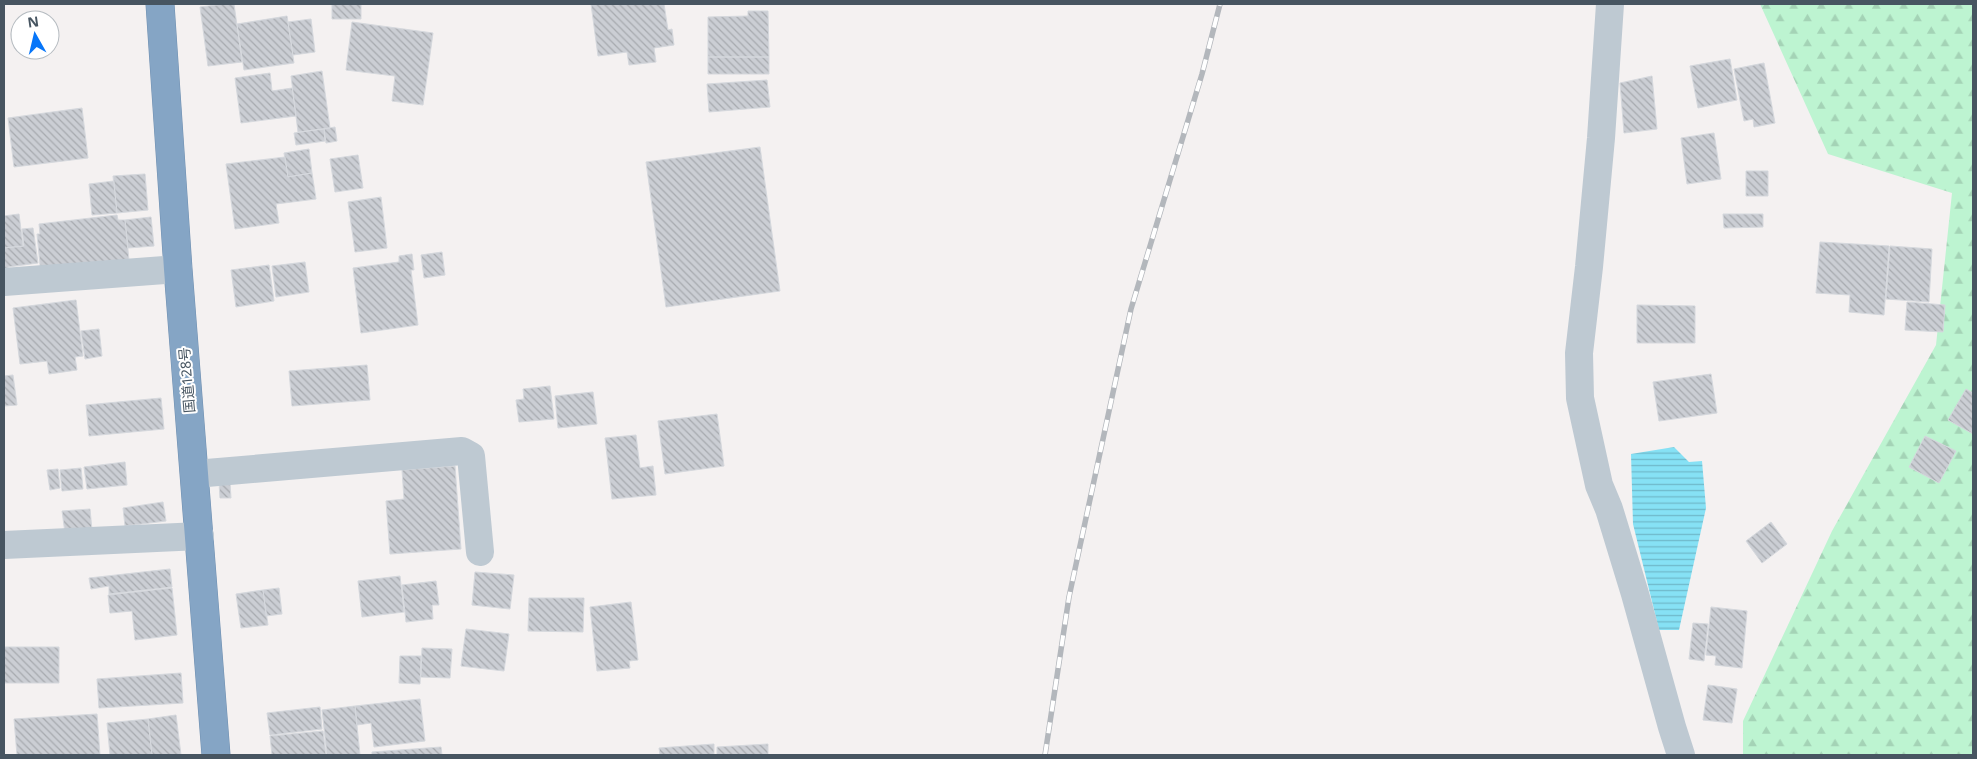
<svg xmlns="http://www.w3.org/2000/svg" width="1977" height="759" font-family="'Noto Sans','Noto Sans JP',sans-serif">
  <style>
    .forest { fill: url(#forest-firs) }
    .water { fill: url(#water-rules) }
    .building { fill: url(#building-back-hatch); stroke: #d5d8dd }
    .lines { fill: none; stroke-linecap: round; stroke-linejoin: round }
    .highway-casing { stroke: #7090b1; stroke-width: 29 }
    .minor { stroke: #bec9d2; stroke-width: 28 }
    .highway { stroke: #85a5c5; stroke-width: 28 }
    .rail-casing { stroke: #b3b7bc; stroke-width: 5.5 }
    .rail { stroke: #fff; stroke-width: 4; stroke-dasharray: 11; stroke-linecap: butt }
    .labels { text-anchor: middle; stroke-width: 4; stroke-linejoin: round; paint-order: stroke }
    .street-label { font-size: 14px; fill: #475561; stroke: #fff }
  </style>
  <defs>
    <pattern id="forest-firs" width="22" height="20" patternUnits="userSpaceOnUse" patternTransform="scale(1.25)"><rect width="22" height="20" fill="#bdf4d1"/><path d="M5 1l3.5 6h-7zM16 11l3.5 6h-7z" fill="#a4d3b6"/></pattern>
    <pattern id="water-rules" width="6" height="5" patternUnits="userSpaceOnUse" patternTransform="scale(1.25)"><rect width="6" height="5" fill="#86e1f5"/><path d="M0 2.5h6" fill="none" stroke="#6fb9ca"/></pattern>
    <pattern id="building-back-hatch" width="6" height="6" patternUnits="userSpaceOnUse" patternTransform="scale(1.25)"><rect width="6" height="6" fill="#cbced4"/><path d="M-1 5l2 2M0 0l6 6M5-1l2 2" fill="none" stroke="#a7aaaf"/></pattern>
  </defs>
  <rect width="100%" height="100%" fill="#f4f1f1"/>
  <path class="forest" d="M1760 4H1973V755H1743V721L1832 531 1936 345 1952 193 1828 154Z"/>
  <path class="water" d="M1674 447 1689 462 1702 461 1706 508 1679 630H1659L1633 524 1631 454Z"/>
  <path class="building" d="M225 4H234L242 62 208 66 200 7Z
    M332 4H361V19H332Z
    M591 4H664L668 30 672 29 674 45 654 48 656 62 629 65 627 52 598 56Z
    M748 11H768L769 57H708V17L748 16Z
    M287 16 294 63 244 70 237 24Z
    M311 19 315 52 293 55 288 22Z
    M352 22 433 33 423 105 392 101 395 76 346 70Z
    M708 57H769V74H708Z
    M1730 59 1737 100 1698 108 1690 66Z
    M1764 63 1775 123 1754 127 1753 119 1744 121 1734 69Z
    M322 71 330 128 298 132 291 76Z
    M270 73 272 91 292 88 296 116 241 123 235 78Z
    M1652 76 1657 129 1624 133 1620 83Z
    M767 80 770 107 709 112 707 84Z
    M82 108 88 158 14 167 8 118Z
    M335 127 337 141 326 143 324 129Z
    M324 129 325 141 296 145 294 133Z
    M1714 133 1721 179 1687 184 1681 138Z
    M760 147 780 291 666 307 646 162Z
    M309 149 312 173 288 177 284 153Z
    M358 155 363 188 335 192 330 159Z
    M285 157 288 177 312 173 316 199 276 204 279 223 235 229 226 164Z
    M1746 171H1768V196H1746Z
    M145 174 148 210 117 213 113 176Z
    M114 181 117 213 92 215 89 184Z
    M381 197 387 248 355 252 348 202Z
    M19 214 23 246 4 248V216Z
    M1723 214H1763V227L1724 228Z
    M117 215 118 220H125L129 260 41 275 37 234H40L39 224Z
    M151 217 154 246 128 248 125 220Z
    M33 228 38 263 8 267V272L4 273V248L24 246 22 229Z
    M1820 242 1889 246 1884 315 1849 312 1850 295 1816 293Z
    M1890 246 1932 249 1929 302 1886 299Z
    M442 252 445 275 424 278 421 255Z
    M412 254 414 270H411L418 325 361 333 353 268 399 262V256Z
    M305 262 309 292 276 297 272 266Z
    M269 265 274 301 236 307 231 270Z
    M76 300 83 356 75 357 77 370 49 374 47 361 20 364 13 308Z
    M1907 302 1945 305 1943 332 1905 330Z
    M1637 305 1695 306V343H1637Z
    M99 329 102 356 85 359 81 331Z
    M367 365 370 400 292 406 289 371Z
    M1711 374 1717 413 1659 421 1653 382Z
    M13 375 17 405 4 406V376Z
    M550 386 554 419 519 422 516 400 524 399 523 389Z
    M1966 389 1973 393V434L1948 420Z
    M593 392 597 424 558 428 555 396Z
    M161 398 164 429 89 436 86 405Z
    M717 414 724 466 665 474 658 421Z
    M636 435 640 468 653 466 656 495 612 499 605 438Z
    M1925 436 1956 451 1939 483 1909 467Z
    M125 462 127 485 87 489 84 467Z
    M455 466 461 549 390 554 386 501 404 499 402 470Z
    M81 468 83 489 62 491 60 470Z
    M58 469 60 488 50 490 47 470Z
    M219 483H230L231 498H220Z
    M163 502 166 521 125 526 123 508Z
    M90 509 92 530 65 533 62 511Z
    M1771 522 1787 544 1762 563 1746 541Z
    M170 569 172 587 109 594V586L91 589 89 578Z
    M475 572 514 575 510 609 472 605Z
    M400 576 404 612 362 617 358 581Z
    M436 581 439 605H432L433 619 406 622 402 585Z
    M172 588 177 635 135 640 132 611 110 613 108 595Z
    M279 588 282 614 266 616 263 590Z
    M263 590 268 625 241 628 236 594Z
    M529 598H584L583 632 528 631Z
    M631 602 638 660 629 661 630 668 597 671 590 607Z
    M1711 607 1747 611 1742 668 1715 665 1716 656 1706 655Z
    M1693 623 1708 624 1704 661 1689 659Z
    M466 629 509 634 504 671 461 666Z
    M4 647H59V683H4Z
    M422 648 452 649 450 678 421 677Z
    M400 656H421L420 684 399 683Z
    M181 673 183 703 99 708 97 679Z
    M1708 685 1737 689 1732 723 1703 720Z
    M420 699 425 741 374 747 371 723 357 725 355 706Z
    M355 706 360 755H327L322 710Z
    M320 707 322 729 270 735 267 713Z
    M97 714 100 755H17L14 719Z
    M176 715 181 755H152L148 719Z
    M148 719 152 755H110L107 723Z
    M323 731 326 755H272L270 736Z
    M714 744V755H660L659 748Z
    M768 744V755H717V747Z
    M441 747 442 755H372V752Z"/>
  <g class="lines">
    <g class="highway-casing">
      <path id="highway" d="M160 4 178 269 216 755"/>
    </g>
    <path class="minor" d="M1610 4 1601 138 1589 267 1579 353 1580 398 1599 485 1609 509 1635 594 1672 727 1681 755
      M4 282 178 269
      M195 474 462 451 471 456 480 552
      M4 545 200 536"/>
    <use href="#highway" class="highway"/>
    <g class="rail-casing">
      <path id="rail" d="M1045 755 1069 597 1131 309 1202 74 1220 4"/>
    </g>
    <use href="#rail" class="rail"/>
  </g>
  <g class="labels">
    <g class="street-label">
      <text transform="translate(187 380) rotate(-95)" y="5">国道128号</text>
    </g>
  </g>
  <rect width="1977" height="759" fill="none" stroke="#475561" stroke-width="10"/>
  <g transform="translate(35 35) rotate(352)"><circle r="24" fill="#ffffff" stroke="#b5bbc0"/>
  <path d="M0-4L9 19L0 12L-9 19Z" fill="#0776f9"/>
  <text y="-8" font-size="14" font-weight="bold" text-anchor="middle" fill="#475561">N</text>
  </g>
</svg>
